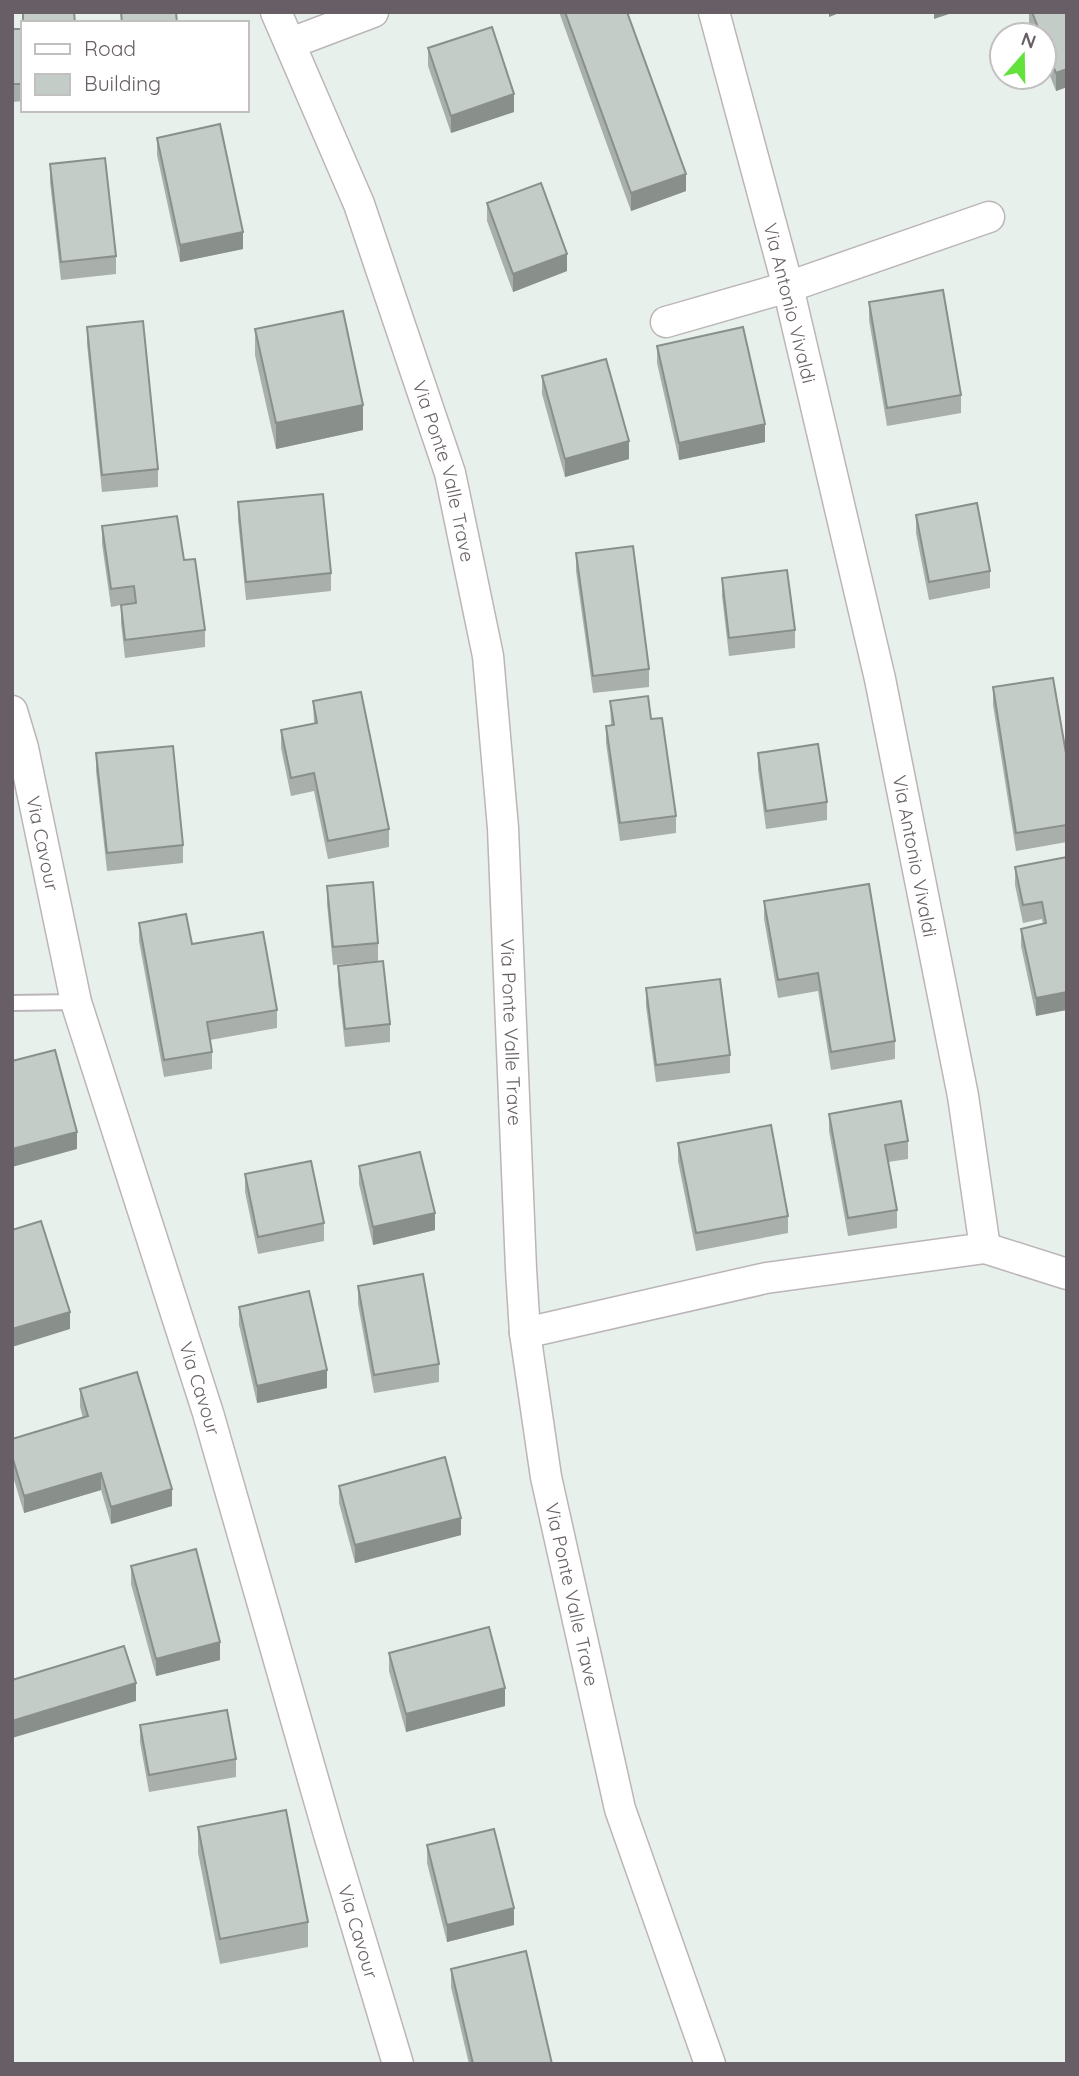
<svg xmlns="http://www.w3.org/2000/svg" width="1079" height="2076" font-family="Quicksand,sans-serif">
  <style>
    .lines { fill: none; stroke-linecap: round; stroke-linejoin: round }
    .lane-casing { stroke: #bbb5b9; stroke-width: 18 }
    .street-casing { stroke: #bbb5b9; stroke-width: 33 }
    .lane { stroke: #fff; stroke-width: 14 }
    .street { stroke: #fff; stroke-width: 30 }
    .wall { fill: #a9afab }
    .shaded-wall { fill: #898f8b }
    .building { fill: #c4ccc7; stroke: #898f8b; stroke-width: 2 }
    .labels { text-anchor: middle; stroke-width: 5; stroke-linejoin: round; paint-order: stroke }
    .street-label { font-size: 19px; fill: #675f65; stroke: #fff }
  </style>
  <rect width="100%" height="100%" fill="#e8f0ec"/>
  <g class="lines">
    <g class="lane-casing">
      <path id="lane" d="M12 1003 76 1002"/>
    </g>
    <g class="street-casing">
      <g id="street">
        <path id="s1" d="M276 12 359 204 450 473 488 656 503 828 521 1269 525 1333 546 1477 620 1809 710 2064"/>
        <path d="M291 43 373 12"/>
        <path d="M666 322 788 287 989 217"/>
        <path id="s2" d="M12 711 23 748 76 1002 208 1413 328 1831 398 2064"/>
        <path d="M985 1248 1067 1274"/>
        <path d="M525 1333 766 1278 985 1248 963 1096 880 679 788 287 714 12"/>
      </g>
    </g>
    <use href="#lane" class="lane"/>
    <use href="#street" class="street"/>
  </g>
  <path class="wall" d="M559 12H627L686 191 631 211Z
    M1029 12H1067V87L1056 91 1044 61V35H1034L1029 23Z
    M23 23V101L12 102V29H23Z
    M428 48 514 112 451 133 428 66Z
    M157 138 243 249 180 262 157 155Z
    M50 164 116 256V274L61 280 50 182Z
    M487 203 567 271 513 292 487 221Z
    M869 302 961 395V413L887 426 869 320Z
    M87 327 158 469V487L102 492 87 344Z
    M255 329 363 430 276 449 255 355Z
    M657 346 765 442 679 460 657 363Z
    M542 376 629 459 565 477 542 394Z
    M238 502 331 573V591L246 600 238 520Z
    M916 515 990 571V588L929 600 916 533Z
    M102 526 184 560 205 630V647L125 658 121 623V605L111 607 102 544Z
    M576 553 649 669V687L593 693 576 571Z
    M722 578 795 630V648L729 656 722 596Z
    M993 687 1067 759V842L1016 851 993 705Z
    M313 701 389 829V847L328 859 314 791 291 796 281 748V730L314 723Z
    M610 701 651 719 676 816V833L620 841 606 743V726L611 725Z
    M96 753 183 845V863L107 871 96 771Z
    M758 753 827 802V820L766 829 758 770Z
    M1067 857 1036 1016 1021 946V929L1043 924 1042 919 1023 923 1015 885V867Z
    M327 886 378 943V961L333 965 327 904Z
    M764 901 895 1041V1059L831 1070 818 991 778 998 764 919Z
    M139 923 192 944 277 1010V1028L210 1040 212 1052V1069L164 1077 139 941Z
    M338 966 390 1024V1042L345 1047 338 983Z
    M646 988 730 1055V1073L656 1082 646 1006Z
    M829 1114 908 1141V1159L888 1162 897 1210V1228L848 1236 829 1131Z
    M678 1143 788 1216V1233L696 1251 678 1161Z
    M359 1166 435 1230 373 1245 359 1184Z
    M245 1174 324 1223V1241L258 1254 245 1192Z
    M358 1286 439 1364V1382L374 1393 358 1304Z
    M239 1307 327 1388 257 1403 239 1325Z
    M80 1389 172 1506 111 1524 101 1490 24 1513 12 1473V1439L83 1418 80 1407Z
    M339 1486 461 1535 355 1563 339 1503Z
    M131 1566 220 1660 156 1676 131 1584Z
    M389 1653 505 1706 406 1732 389 1671Z
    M140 1725 236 1759V1777L149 1792 140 1742Z
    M198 1827 308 1922V1947L220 1964 198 1853Z
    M427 1845 514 1925 447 1942 427 1863Z
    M451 1969 552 2064H469L451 1987Z"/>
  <path class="shaded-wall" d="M829 12H842L829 17Z
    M934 12H955L934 19Z
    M1067 69V87L1056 91V73Z
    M514 94V112L451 133V116Z
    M686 174V191L631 211V193Z
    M243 232V249L180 262V245Z
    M567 254V271L513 292V274Z
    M363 405V430L276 449V423Z
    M765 424V442L679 460V443Z
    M629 441V459L565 477V459Z
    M1067 992V1010L1036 1016V998Z
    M77 1132V1149L12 1167V1149Z
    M435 1213V1230L373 1245V1227Z
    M70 1312V1329L12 1347V1329Z
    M327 1370V1388L257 1403V1386Z
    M101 1473V1490L24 1513V1496Z
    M172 1489V1506L111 1524V1507Z
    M461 1518V1535L355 1563V1545Z
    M220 1642V1660L156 1676V1659Z
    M136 1683V1701L12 1738V1721Z
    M505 1688V1706L406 1732V1714Z
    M514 1908V1925L447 1942V1925Z"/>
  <path class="building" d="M23 12H74L75 23H23Z
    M121 12H176L177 23H122Z
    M565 12H627L686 174 631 193Z
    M1032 12H1067V69L1056 73 1044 44V35H1041Z
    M492 27 514 94 451 116 428 48Z
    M12 29H23V84H12Z
    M220 124 243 232 180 245 157 138Z
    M105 158 116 256 61 262 50 164Z
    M541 183 567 254 513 274 487 203Z
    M943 290 961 395 887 408 869 302Z
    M343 311 363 405 276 423 255 329Z
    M143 321 158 469 102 475 87 327Z
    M743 327 765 424 679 443 657 346Z
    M606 359 629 441 565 459 542 376Z
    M323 494 331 573 246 582 238 502Z
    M977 503 990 571 929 582 916 515Z
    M177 516 184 560 195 559 205 630 125 640 121 605 136 603 134 586 111 589 102 526Z
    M633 546 649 669 593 676 576 553Z
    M787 570 795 630 729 638 722 578Z
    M1053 678 1067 759V825L1016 833 993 687Z
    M361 692 389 829 328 841 314 773 291 778 281 730 317 723 313 701Z
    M648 696 651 719 662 718 676 816 620 823 606 726 614 725 610 701Z
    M818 744 827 802 766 811 758 753Z
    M173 746 183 845 107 853 96 753Z
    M1067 857V992L1036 998 1021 929 1046 923 1042 902 1023 905 1015 867Z
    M373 882 378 943 333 947 327 886Z
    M869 884 895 1041 831 1052 818 973 778 980 764 901Z
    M186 914 192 944 263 932 277 1010 207 1022 212 1052 164 1060 139 923Z
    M383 961 390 1024 345 1029 338 966Z
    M720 979 730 1055 656 1065 646 988Z
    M55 1050 77 1132 12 1149V1061Z
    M901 1101 908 1141 885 1145 897 1210 848 1218 829 1114Z
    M771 1125 788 1216 696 1233 678 1143Z
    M420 1152 435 1213 373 1227 359 1166Z
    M311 1161 324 1223 258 1237 245 1174Z
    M41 1221 70 1312 12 1329V1230Z
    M423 1274 439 1364 374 1375 358 1286Z
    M309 1291 327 1370 257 1386 239 1307Z
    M137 1372 172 1489 111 1507 101 1473 24 1496 12 1456V1439L88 1416 80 1389Z
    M445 1457 461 1518 355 1545 339 1486Z
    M196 1549 220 1642 156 1659 131 1566Z
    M489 1627 505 1688 406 1714 389 1653Z
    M124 1646 136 1683 12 1721V1680Z
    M227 1710 236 1759 149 1775 140 1725Z
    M286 1810 308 1922 220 1939 198 1827Z
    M494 1829 514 1908 447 1925 427 1845Z
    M526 1951 552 2064H473L451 1969Z"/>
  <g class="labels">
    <g class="street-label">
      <text transform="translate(790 303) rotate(76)" y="7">Via Antonio Vivaldi</text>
      <text dy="7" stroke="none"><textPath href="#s1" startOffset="490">Via Ponte Valle Trave</textPath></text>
      <text dy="7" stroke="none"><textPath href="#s2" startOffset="136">Via Cavour</textPath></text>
      <text transform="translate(915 856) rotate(79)" y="7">Via Antonio Vivaldi</text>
      <text dy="7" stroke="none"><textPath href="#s1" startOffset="1057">Via Ponte Valle Trave</textPath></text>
      <text dy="7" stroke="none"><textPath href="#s2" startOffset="704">Via Cavour</textPath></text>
      <text dy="7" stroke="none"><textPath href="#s1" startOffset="1624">Via Ponte Valle Trave</textPath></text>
      <text dy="7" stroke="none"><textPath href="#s2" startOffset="1270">Via Cavour</textPath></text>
    </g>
  </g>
  <rect width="1079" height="2076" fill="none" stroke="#675f65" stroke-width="28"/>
  <rect x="21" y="21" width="228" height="91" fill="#ffffff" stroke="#c2bfc1" stroke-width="2"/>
  <rect x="35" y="44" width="35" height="10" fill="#ffffff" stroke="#c2bfc1" stroke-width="2"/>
  <text x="84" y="56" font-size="21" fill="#675f65">Road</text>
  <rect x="35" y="74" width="35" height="21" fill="#c4ccc7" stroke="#c2bfc1" stroke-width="2"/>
  <text x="84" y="91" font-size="21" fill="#675f65">Building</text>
  <g transform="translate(1023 56) rotate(20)"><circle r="33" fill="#ffffff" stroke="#c2bfc1" stroke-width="2"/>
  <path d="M0-5L12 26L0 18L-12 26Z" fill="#63e23d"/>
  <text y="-10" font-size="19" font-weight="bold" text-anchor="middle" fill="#675f65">N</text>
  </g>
</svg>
